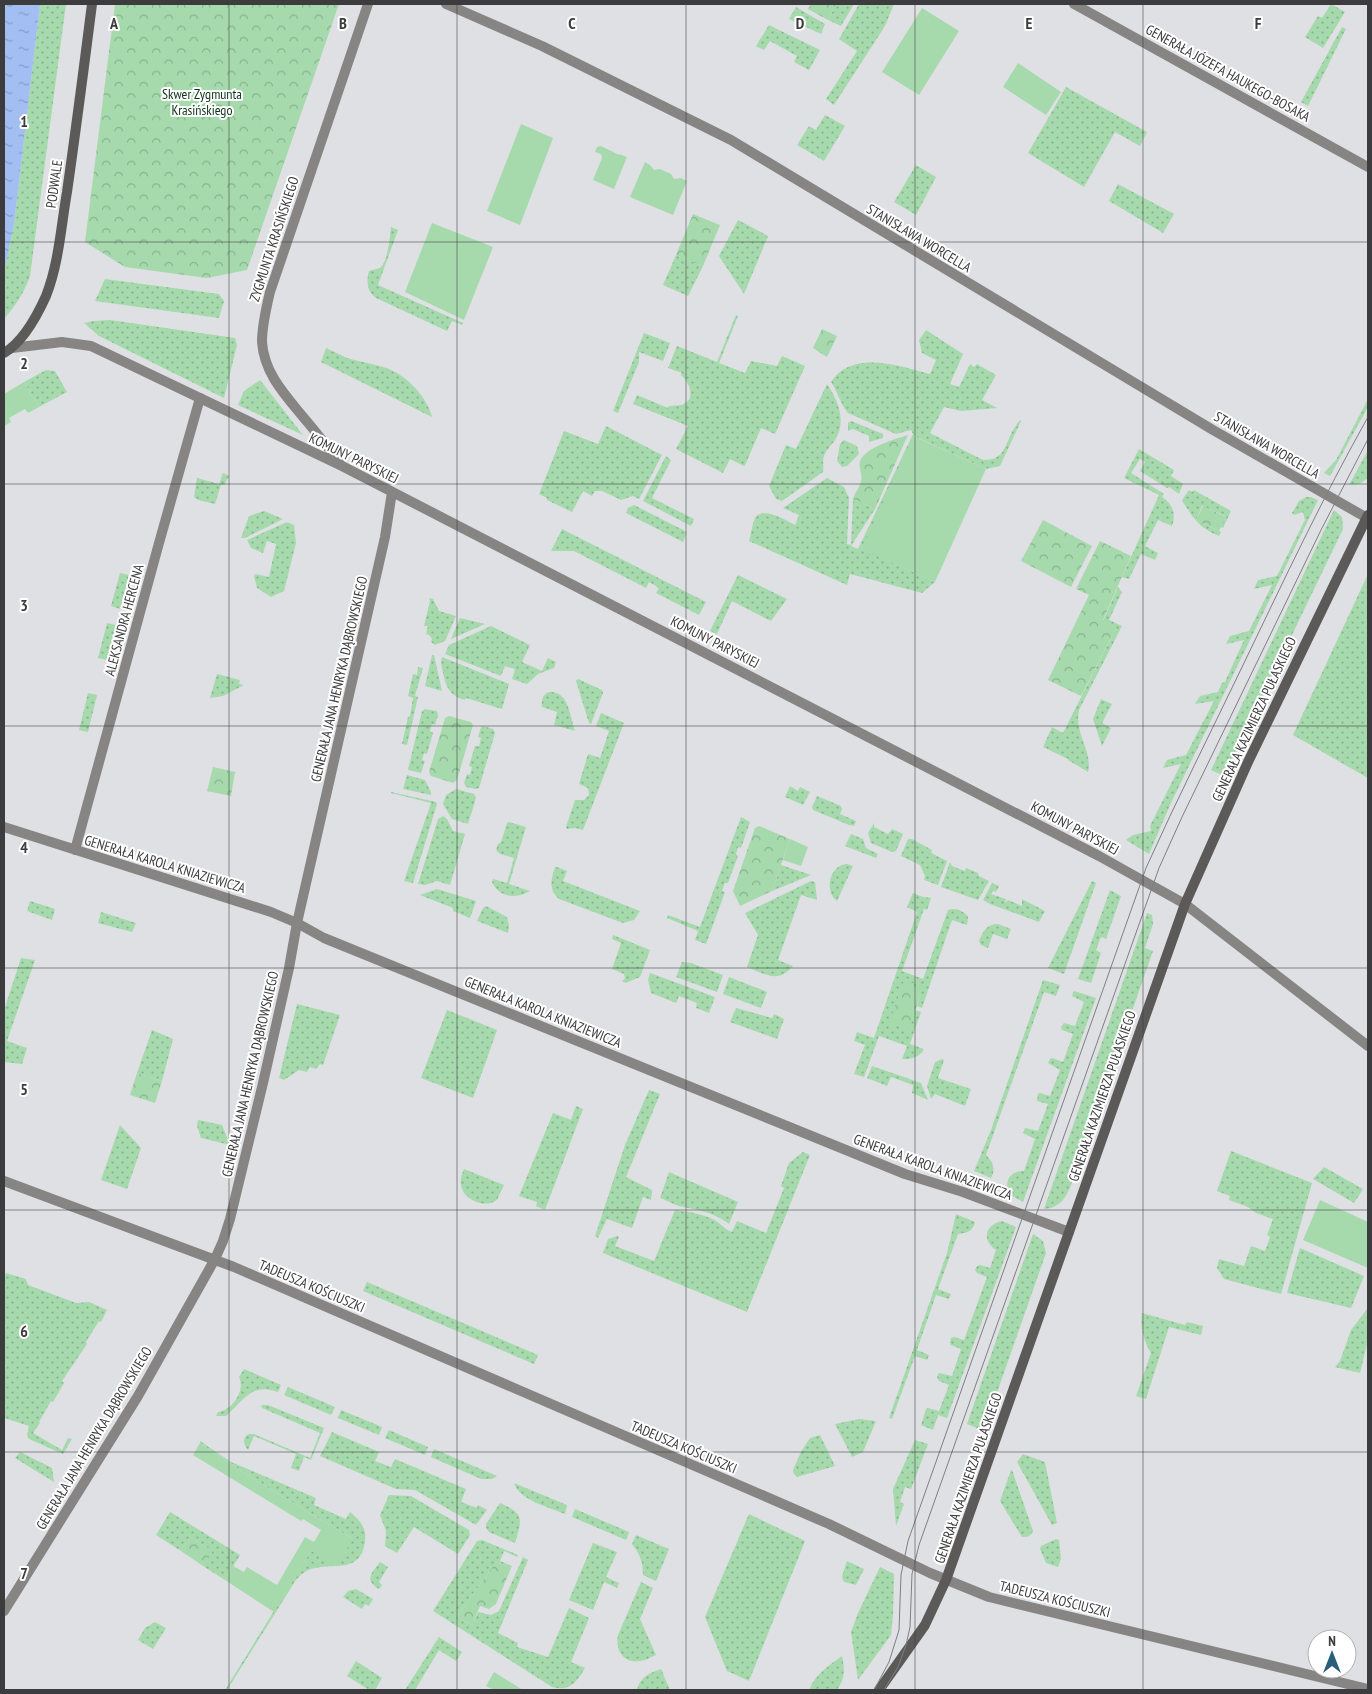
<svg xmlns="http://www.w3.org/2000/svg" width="1372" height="1694" font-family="'PT Sans Narrow',sans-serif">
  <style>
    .grass { fill: url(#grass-dots) }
    .park { fill: url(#park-crowns) }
    .garden { fill: #a6daad }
    .water { fill: url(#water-ripples) }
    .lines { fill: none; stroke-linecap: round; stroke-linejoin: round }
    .minor { stroke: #868584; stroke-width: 10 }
    .tertiary { stroke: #868584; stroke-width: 10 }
    .secondary { stroke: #5c5a58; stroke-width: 10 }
    .tram { stroke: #7e7f82; stroke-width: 1 }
    .grid { fill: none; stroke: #3c3c3e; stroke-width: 1; stroke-opacity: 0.55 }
    .labels { text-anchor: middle; stroke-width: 4; stroke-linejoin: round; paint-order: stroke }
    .street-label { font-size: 14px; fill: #3c3c3e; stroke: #fff }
    .park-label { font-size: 14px; fill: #0d3316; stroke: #fff }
    .grid-label { font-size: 16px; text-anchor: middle; font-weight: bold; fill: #3c3c3e; stroke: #fff; stroke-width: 4; stroke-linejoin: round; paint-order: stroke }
  </style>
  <defs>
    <pattern id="grass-dots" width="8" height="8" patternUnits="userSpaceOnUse" patternTransform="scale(1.25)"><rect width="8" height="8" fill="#a6daad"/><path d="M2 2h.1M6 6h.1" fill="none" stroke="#88b28e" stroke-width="1.8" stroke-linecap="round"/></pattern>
    <pattern id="park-crowns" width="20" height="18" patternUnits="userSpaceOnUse" patternTransform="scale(1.25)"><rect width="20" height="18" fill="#a6daad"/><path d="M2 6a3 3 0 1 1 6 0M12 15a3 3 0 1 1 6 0" fill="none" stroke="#88b28e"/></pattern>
    <pattern id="water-ripples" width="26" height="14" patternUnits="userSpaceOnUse" patternTransform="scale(1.25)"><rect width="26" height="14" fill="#a2bef3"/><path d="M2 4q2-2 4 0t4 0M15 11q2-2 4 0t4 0" fill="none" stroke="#859cc6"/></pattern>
  </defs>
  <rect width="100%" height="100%" fill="#dfe0e4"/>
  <path class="grass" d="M40 4H66L30 276C25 291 15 307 4 319V273L14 224Z
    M835 4H854L841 26 828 20 835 6Z
    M859 4H894L885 26 834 105 826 99 857 51 839 39Z
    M1331 4 1345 12 1323 48 1305 37 1318 16 1322 18Z
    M796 7 825 24 821 34 789 19Z
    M769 25 820 50 809 70 794 62 797 56 770 41 764 50 756 46Z
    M1342 27 1346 29 1308 106 1301 102Z
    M1066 87 1147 132 1140 146 1115 132 1084 187 1028 153Z
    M825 115 845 126 824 161 797 145 809 126 816 130Z
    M916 165 936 177 916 215 894 202Z
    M1118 184 1174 214 1163 233 1109 201Z
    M738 220 768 236 744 294 719 256Z
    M391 227 398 230 378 285 463 323 462 325 452 321 447 331 376 298C367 291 366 282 369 271 373 269 378 270 381 267 388 260 390 237 391 227Z
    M676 255 703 266 688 296 663 285Z
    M105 279 219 294 224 301 219 318 95 301Z
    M736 315 738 316 719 363 745 373 751 361 777 366 782 356 805 366 775 434 761 428 746 463 744 466 730 459 723 473 676 449 688 426 633 404 637 395 668 408 669 406 682 405 689 400C693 390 688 382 681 375L682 373 668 368 677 346 717 362Z
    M110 320 235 338 237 345 224 398 99 336 84 323 93 321Z
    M926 330 963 354 950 384 959 387 970 364 974 367 977 364 996 375 982 400 997 408 961 411 944 407 930 433 983 460C1003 460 1004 449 1011 434 1013 429 1017 424 1020 420L1021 421 1000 466 986 469 914 436 863 549 935 582 922 593 850 574 847 585 749 541C751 534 752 525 755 518 762 506 786 520 795 525L799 515 783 508 827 478 844 487 849 498 847 544 851 545 853 499 875 509 851 546 858 549 913 434 911 430 896 434 848 413C840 404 838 392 831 382 852 349 900 366 930 374L936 360 922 353 919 340Z
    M644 333 670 343 663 361 639 352V362L618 413 613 411Z
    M326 348C333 351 340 355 347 358 361 362 376 364 389 369 408 377 427 397 432 417L321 362Z
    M46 370 55 371 67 392 39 407 24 382Z
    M260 380 303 435 238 405 244 391Z
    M827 384C838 400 847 422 835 440 831 446 824 452 823 460 823 465 824 468 823 472L782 501 776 499 769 486 786 445 796 449Z
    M1368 399V407L1330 476 1324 473 1336 460Z
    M851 421 883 434V438L869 442V436L853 429 848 431V423Z
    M606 426 662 455 639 499 633 496 621 500 602 491H595L592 496 583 491 572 512 547 500V498L539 494 564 431 598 444Z
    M844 440 857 446 859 454 847 466 842 467 837 461 840 444Z
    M1139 449 1174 470 1171 476 1183 484 1179 494 1169 487 1167 488 1140 471 1145 462 1140 459 1131 473 1164 494 1162 497C1173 504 1176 514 1172 526L1158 520 1145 546 1158 553 1155 560 1141 554 1129 579 1122 577 1159 495 1124 478Z
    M1368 450V478L1359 484 1349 485Z
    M666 456 671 460 652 498 694 519 691 526 643 501Z
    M223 473 230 476 227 479 225 485H221L215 504 198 500 194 497 197 478 219 484Z
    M1189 490 1192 492 1194 490 1231 511 1223 528 1221 527 1225 516 1202 506 1196 520 1221 532 1219 536C1199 528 1192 517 1182 500Z
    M1306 497H1311L1318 500 1171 803 1149 854 1126 840 1133 835 1151 831 1150 826 1181 764 1163 768 1167 760 1186 755 1214 701 1195 704 1200 696 1218 692 1222 683 1225 682 1244 640 1226 644 1230 636 1249 631 1272 585 1254 589 1258 580 1277 576 1305 520 1303 512 1294 515 1292 513 1299 501Z
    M634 505 687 532 683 542 626 513 628 508Z
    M1334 510 1342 517 1343 529 1224 776 1211 770Z
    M264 511 283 519 245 538H241L249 516Z
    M287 522 294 525 296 543 284 591 271 597 257 588 254 576 255 574 269 577 276 544 267 541 263 553 251 548 247 540Z
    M562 529 706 602 699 615 656 593 659 588 649 582 646 588 574 551H551Z
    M120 573 129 575 120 609 111 606Z
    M1368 574V778L1293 735Z
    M738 575 787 599 771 621 732 601 717 634 710 631Z
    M1118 587 1122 592 1109 620 1122 626 1079 710C1074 734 1093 751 1088 772L1068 760V759L1043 747 1052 727 1063 733 1116 628 1103 621Z
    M429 598 433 599 439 611 456 616 445 641 435 645 431 642 432 639 429 635 426 634 428 626H424L430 601Z
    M460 618 485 624 451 639Z
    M107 623 116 625 107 660 98 658Z
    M491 626 530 645 522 662 542 671 548 658 556 662 554 668 538 674 527 684 512 679 515 669 505 666 501 676 445 654 449 645Z
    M432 655H434L442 691 425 686Z
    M442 657 509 684 502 709 466 698 465 700C450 696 446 687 443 673 442 667 440 663 442 657Z
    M418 667 423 668 415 696 418 697 407 745 402 744 408 717 410 716 413 698 408 696 413 674 417 675Z
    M217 674 240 680 239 684 244 685 223 696 210 698Z
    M578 679 602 690 603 693 591 724 589 723 576 681Z
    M549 692C569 690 570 717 575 731L554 725 557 712 542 707C541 700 543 694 549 692Z
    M88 693 97 695 88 732 79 730Z
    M1101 699 1112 704 1102 723 1111 728 1102 746 1093 719Z
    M425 709 437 711 438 715 435 725 432 724 430 731 433 733 427 754 424 753 422 760 425 761 421 773 408 770 422 711Z
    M601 713 624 723 583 830 575 828 567 829 566 827 575 800H584L589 795 588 788 579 784 588 754 600 758 609 731 596 726Z
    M483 726 493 729 495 733 479 788 476 789 466 787 464 783 467 774 470 775 472 767 469 766 475 746H479L481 738 478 737 481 727Z
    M407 775 425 780 431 792V795L403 789Z
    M790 786 798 791 800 787 810 792 803 805 785 797Z
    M456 789 474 794 476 798 468 824 452 819 443 804 446 795Z
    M391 792 436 802 437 804 413 883 404 881 431 803 391 793Z
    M817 796 841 806 842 809 840 814 856 821 854 826 849 825 813 810 812 807Z
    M443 816 447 819 453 831 465 834 450 885 437 881 425 885 418 884 438 819Z
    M741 817 750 822 741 848 738 847 736 854 738 856 728 883H725L722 891 725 892 706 944 695 940 698 931 667 918 668 915 700 927Z
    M509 822 526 827 509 884 530 891C517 899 499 898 492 882L493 879 507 883 514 858 500 854 496 850 498 844 501 842 507 823Z
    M874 823V827L888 834 892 829 903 834 896 851 892 852 871 843 868 833Z
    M851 834 863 839 866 848 878 854 876 858 845 846Z
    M908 839H912L932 850 931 853 947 861 938 885 924 880 925 876 920 865 901 856Z
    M950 862 952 866 965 871 966 868 978 873 979 876 989 881 978 900 941 887Z
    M847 864 853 866 837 901C824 892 829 865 847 864Z
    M781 865 811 875 772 891Z
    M557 867 567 871 563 881 640 911 634 920 623 923 559 899C548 889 551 880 555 867Z
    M811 881 815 882 817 900 801 895 778 960 793 966C778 984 765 974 747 967L758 935 745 913Z
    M1092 881 1096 883 1064 974 1048 968Z
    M992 883 999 886 996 892 993 891 991 894 1006 899 1005 903 1008 900 1022 906V899L1045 911 1039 922 990 904 983 900Z
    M437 889 476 901 470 918 453 911V908L420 895Z
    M1110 890 1121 896 1106 939 1101 937 1096 950 1101 953 1091 983 1078 979Z
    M913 893 923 897 931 898 927 910 924 909 902 971 923 979 948 910C955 907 964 911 968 917L967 925 952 920 922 1008 917 1006 923 987 909 1029 915 1010 921 1012 910 1044 924 1049C919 1058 912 1059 902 1059L907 1046 879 1036 864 1077 854 1074 865 1045 854 1041 857 1032 874 1038 917 912 907 907Z
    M30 901 55 909 52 920 27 911Z
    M486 906 507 917 509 925 508 933 477 921 483 908Z
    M101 912 136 923 132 932 98 923Z
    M1147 913 1152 915 1153 924 1145 948 1153 951 1077 1169C1070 1187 1066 1208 1044 1209Z
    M998 924 1011 929 1007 939 993 934 988 948 981 945 979 941C983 931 987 924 998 924Z
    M613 935 650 950 640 977 626 983 622 981 625 978 624 974 612 969 621 943 612 939Z
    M21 958 35 960 7 1041 27 1048 22 1064 4 1062V1010Z
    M682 962 691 963 723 975 717 992 676 977Z
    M650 973 715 997 709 1013 696 1008 697 1003 679 996 676 1003 651 993 648 980Z
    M729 977 767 992 761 1008 723 994Z
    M1043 980 1060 985 1056 996 1044 992 986 1155C993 1162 996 1169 991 1178L974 1171 991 1130Z
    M1074 991 1096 998 1023 1202 1009 1194C1004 1180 1010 1171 1024 1171L1035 1139 1023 1133 1025 1128 1038 1131 1048 1104 1037 1101 1038 1094 1040 1093 1050 1096 1060 1070 1048 1063 1050 1059 1052 1058 1063 1062 1073 1034 1062 1030 1061 1027 1064 1023 1075 1026 1084 1002 1072 996Z
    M297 1004 340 1015 323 1065 320 1064 316 1069 310 1067 307 1072 299 1070 284 1080 279 1078Z
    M736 1008 772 1018 774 1014 784 1019 777 1039 730 1022Z
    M447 1010 497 1030 473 1098 421 1078Z
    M152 1030 173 1039 162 1081 137 1073Z
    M942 1059 944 1060 938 1078 971 1089 965 1106 935 1094 931 1099 927 1086 935 1062Z
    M872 1066 921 1083 928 1100 912 1093 913 1085 891 1077 887 1086 867 1078Z
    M649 1090 660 1094 626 1177 652 1190 651 1200 643 1197 632 1228 607 1219 598 1238 595 1236 625 1145Z
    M576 1106 583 1109 545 1210 536 1206 537 1202 519 1196 553 1113 571 1120Z
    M198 1120 222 1125 230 1145 201 1138 197 1126Z
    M120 1125 141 1148 127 1189 101 1180Z
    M1231 1151 1312 1183 1281 1294 1224 1279 1217 1268 1219 1259 1244 1266 1251 1246 1265 1251 1270 1237 1267 1235 1273 1219 1256 1213 1248 1207 1229 1200 1230 1196 1217 1191Z
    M803 1152 810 1155 747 1312 603 1253 608 1239 617 1236 619 1237 615 1246 654 1261 675 1210C689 1212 707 1214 719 1223 724 1227 725 1229 732 1232L737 1221 766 1233 784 1188 781 1186 789 1163Z
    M1324 1167 1363 1189 1354 1203 1313 1179Z
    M464 1169 504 1185 497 1200C485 1209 463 1200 461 1185 460 1179 462 1174 464 1169Z
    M669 1172 738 1202 729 1224C714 1212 697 1210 679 1206 673 1204 666 1200 660 1198Z
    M956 1214 975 1222C973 1232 966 1233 958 1234L938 1289 951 1294 949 1299 936 1295 917 1350 929 1355 927 1360 915 1356 892 1419 889 1418 947 1253Z
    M1002 1221 1016 1227 947 1418 938 1415 933 1430 921 1425 926 1409 928 1408 939 1411 949 1385 939 1381 937 1377 939 1373 952 1376 961 1349 951 1345 950 1343 951 1338 954 1337 964 1340 987 1277 977 1273 975 1270 977 1266 980 1265 990 1268 996 1250C982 1241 984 1225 1002 1221Z
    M1033 1234 1043 1241 1046 1253 987 1421 983 1431 982 1430 967 1424Z
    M1300 1248 1364 1276 1351 1308 1287 1293Z
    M6 1273 26 1279 28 1285 76 1303 89 1302 107 1310 101 1322 99 1321 86 1342 87 1344 62 1381 64 1383 53 1402 51 1401 39 1422 40 1423 33 1433 62 1450 68 1438 72 1439 63 1454 29 1439 27 1435 29 1426 4 1418V1279Z
    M367 1282 538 1355 534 1364 363 1291Z
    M1367 1309 1368 1340 1360 1373 1335 1367 1340 1361 1351 1330Z
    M1142 1313 1185 1325 1187 1322 1203 1326 1201 1335 1169 1327 1146 1399 1136 1396 1151 1353C1144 1341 1140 1328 1142 1313Z
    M244 1369 281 1385 278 1392C251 1382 244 1401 226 1416H216L218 1412C232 1411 246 1390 239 1377Z
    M288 1387 335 1407 331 1415 284 1395Z
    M263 1405H268L324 1428 311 1460 304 1457 299 1471 291 1468 296 1454 254 1436 248 1450C243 1444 242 1438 249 1434H254L310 1458 320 1433 262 1408 261 1406Z
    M341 1410 382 1427 379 1435 338 1418Z
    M859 1419 876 1421 863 1452 852 1457 835 1424Z
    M389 1430 428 1447 425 1455 385 1438Z
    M332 1432 379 1452 375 1461 391 1467 395 1459 466 1489 461 1502 477 1508 478 1505 487 1510 476 1525 415 1490 396 1489 320 1456Z
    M820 1435 835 1466 797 1477 794 1474 793 1470 801 1452 810 1438Z
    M915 1440 928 1444 911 1489 905 1487 900 1502 904 1504 896 1526 893 1489Z
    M200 1441 231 1462 316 1498 314 1505 346 1519 350 1512C360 1520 367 1528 365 1542 360 1575 332 1562 311 1569 305 1571 300 1575 296 1580L227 1690H225L311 1551 353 1539 255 1480 200 1443Z
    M434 1449 497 1476 492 1479H481L431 1457Z
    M20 1452 52 1468 54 1482 15 1458Z
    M1023 1454 1045 1462 1057 1523 1052 1525 1017 1462Z
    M1011 1470H1012L1033 1531C1031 1536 1028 1537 1022 1537L1000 1501Z
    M514 1483 567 1505 565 1514C549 1507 520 1501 514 1483Z
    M389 1495 411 1496 469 1530 470 1535 458 1554 414 1527 397 1553 385 1546 386 1531 380 1515Z
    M500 1503C525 1514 522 1519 515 1543L489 1532 486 1528V1524Z
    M575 1509 629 1532 626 1540 572 1517Z
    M170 1512 240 1555 225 1580 203 1566 212 1551 190 1537 181 1551 156 1535Z
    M749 1514 805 1541 749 1681 727 1671 705 1617Z
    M636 1535 669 1549 656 1581 643 1575C643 1562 640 1554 632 1544Z
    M1056 1539 1059 1540 1061 1559 1058 1567 1046 1563 1040 1549 1041 1546Z
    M482 1540 518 1555 517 1557 504 1551 500 1561 512 1566 511 1568 496 1562 457 1617 472 1625 478 1612 491 1615 499 1611 523 1557 528 1560 498 1633 518 1643 517 1647 548 1657 569 1608 589 1618 571 1662 585 1668C577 1682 569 1692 552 1687L433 1611 477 1541Z
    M593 1543 617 1552 606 1577 619 1583 617 1588 604 1582 593 1610 569 1600Z
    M847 1561 864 1569 856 1585C852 1583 848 1584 843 1581L842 1576Z
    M380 1562 388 1567 379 1582 382 1585 379 1589C364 1580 371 1574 380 1562Z
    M880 1567 894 1574 893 1615 891 1635 858 1680 851 1632 858 1613Z
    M641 1582 653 1588 640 1619 656 1655C651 1657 645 1661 640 1661 623 1664 615 1650 618 1635Z
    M356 1589 373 1599 369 1606 365 1604 362 1609 343 1597 348 1591Z
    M155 1622 166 1628 153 1649 138 1640 145 1628Z
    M439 1637 462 1652 456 1661 439 1650 415 1690H405Z
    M842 1656C845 1670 845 1678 837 1690H809C816 1674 828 1666 842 1656Z
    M356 1661 382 1678 375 1690H369L347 1676Z
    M661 1669 670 1690H637C640 1677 649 1673 661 1669Z"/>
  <path class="park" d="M115 4H339L247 270 207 278 125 267 85 242Z
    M811 4H835V6L828 20 808 9Z
    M693 214 720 225 703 266 676 255Z
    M822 329 837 336 827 357 813 348Z
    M908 435 875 509 853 499C855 492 860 487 861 481 863 474 858 468 860 461 866 447 895 439 908 435Z
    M1203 506 1226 517 1219 531 1196 520Z
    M1043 520 1092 546 1071 587 1021 561Z
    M1100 541 1131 556 1103 620 1116 628 1081 696 1048 680 1089 595 1076 589Z
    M449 716 471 722 473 725 457 780 453 783 431 776 429 772 445 718Z
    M213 767 235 772 231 796 207 791Z
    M759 826 790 839 772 891 740 906 733 891 755 828Z
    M904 980 923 987 909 1029 889 1023Z
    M137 1073 162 1081 155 1103 130 1095Z
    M190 1537 213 1551 203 1566 181 1551Z
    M496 1562 511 1568 496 1604 489 1609 480 1606 472 1625 457 1617Z"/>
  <path class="garden" d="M922 8 959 31 919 95 882 72Z
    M1018 63 1061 92 1046 115 1003 87Z
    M521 124 553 138 520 225 487 211Z
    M601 146 619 155V154L627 157 614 189 593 180 602 158 601 154 595 152 597 147Z
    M645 162 650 165 654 170 660 169 671 174 674 179 681 178 687 181 673 215 630 197Z
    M432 223 493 247 464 320 405 292Z
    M24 382 39 407 28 413 25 409 9 418 11 422 4 426V394Z
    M913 436 986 469 935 582 862 549Z
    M790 839 808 847 801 866 783 860Z
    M1320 1200 1368 1222V1268L1303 1240Z
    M200 1443 255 1480 353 1539 336 1566 311 1551 274 1612 225 1580 233 1566 244 1572 247 1567 277 1585 305 1537 314 1542 321 1530 303 1519 301 1521 193 1455Z
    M494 1672 523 1690H494L486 1686Z"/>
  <path class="water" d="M4 4H40L14 224 4 273Z"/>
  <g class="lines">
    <path class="minor" d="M446 4 542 46 731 140 1213 430 1367 518
      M1074 4 1368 167
      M4 827 271 912 297 923 324 938 905 1174 963 1192 1069 1232
      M75 850 159 543 200 398"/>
    <path class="tertiary" d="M12 348 62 342 91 346 342 466 1099 856 1185 904 1368 1046
      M340 463C328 448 317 433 304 418 285 395 264 373 262 342 262 325 266 309 270 292L368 4
      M4 1181 234 1267 829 1524 930 1573 989 1597 1368 1689
      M4 1611 138 1396 215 1259 223 1241 230 1219 263 1083 289 968 297 923 385 537 392 492"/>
    <path class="secondary" d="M4 353C23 342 37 316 46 296 59 263 61 226 67 192 76 129 84 67 92 4
      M879 1690 925 1625 946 1580 1185 904 1248 762 1368 515"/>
    <path class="tram" d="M874 1690 889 1662 899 1630 901 1575 908 1541 1146 868C1177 799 1211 732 1244 663 1284 580 1323 497 1368 417
      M884 1690 898 1667 906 1645 910 1627 912 1574 919 1545 1159 868 1182 817 1321 530 1368 439"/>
  </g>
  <path class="grid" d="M229 4V1690M457 4V1690M686 4V1690M915 4V1690M1143 4V1690M4 242H1368M4 484H1368M4 726H1368M4 968H1368M4 1210H1368M4 1452H1368"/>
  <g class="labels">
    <g class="street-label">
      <text transform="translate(1228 73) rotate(29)" y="5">GENERAŁA JÓZEFA HAUKEGO-BOSAKA</text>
      <text transform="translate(54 184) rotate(-82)" y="5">PODWALE</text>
      <text transform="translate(919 238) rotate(31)" y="5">STANISŁAWA WORCELLA</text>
      <text transform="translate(274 239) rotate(-72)" y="5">ZYGMUNTA KRASIŃSKIEGO</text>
      <text transform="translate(1267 445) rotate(30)" y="5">STANISŁAWA WORCELLA</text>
      <text transform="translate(354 458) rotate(26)" y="5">KOMUNY PARYSKIEJ</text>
      <text transform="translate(124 620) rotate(-75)" y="5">ALEKSANDRA HERCENA</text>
      <text transform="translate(715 642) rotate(27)" y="5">KOMUNY PARYSKIEJ</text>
      <text transform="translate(339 679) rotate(-77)" y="5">GENERAŁA JANA HENRYKA DĄBROWSKIEGO</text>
      <text transform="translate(1254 719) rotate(-65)" y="5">GENERAŁA KAZIMIERZA PUŁASKIEGO</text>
      <text transform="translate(1075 828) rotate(28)" y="5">KOMUNY PARYSKIEJ</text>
      <text transform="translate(165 864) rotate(17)" y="5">GENERAŁA KAROLA KNIAZIEWICZA</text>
      <text transform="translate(543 1012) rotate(22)" y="5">GENERAŁA KAROLA KNIAZIEWICZA</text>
      <text transform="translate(250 1074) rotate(-77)" y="5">GENERAŁA JANA HENRYKA DĄBROWSKIEGO</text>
      <text transform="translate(1102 1096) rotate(-71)" y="5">GENERAŁA KAZIMIERZA PUŁASKIEGO</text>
      <text transform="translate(933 1167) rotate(20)" y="5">GENERAŁA KAROLA KNIAZIEWICZA</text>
      <text transform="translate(312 1286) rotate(23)" y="5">TADEUSZA KOŚCIUSZKI</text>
      <text transform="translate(94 1438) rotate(-59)" y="5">GENERAŁA JANA HENRYKA DĄBROWSKIEGO</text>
      <text transform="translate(684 1447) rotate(23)" y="5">TADEUSZA KOŚCIUSZKI</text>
      <text transform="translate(968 1478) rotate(-71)" y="5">GENERAŁA KAZIMIERZA PUŁASKIEGO</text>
      <text transform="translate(1055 1599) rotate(14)" y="5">TADEUSZA KOŚCIUSZKI</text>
    </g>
    <g class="park-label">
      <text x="202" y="99">Skwer Zygmunta<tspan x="202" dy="16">Krasińskiego</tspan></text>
    </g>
  </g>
  <g class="grid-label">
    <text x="114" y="29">A</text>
    <text x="343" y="29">B</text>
    <text x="572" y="29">C</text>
    <text x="800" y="29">D</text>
    <text x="1029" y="29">E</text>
    <text x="1258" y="29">F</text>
    <text x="24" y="127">1</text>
    <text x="24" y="369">2</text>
    <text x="24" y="611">3</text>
    <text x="24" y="853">4</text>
    <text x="24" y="1095">5</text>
    <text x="24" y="1337">6</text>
    <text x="24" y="1579">7</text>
  </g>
  <rect width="1372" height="1694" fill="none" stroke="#3c3c3e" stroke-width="10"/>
  <g transform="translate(1332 1654)"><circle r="24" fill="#ffffff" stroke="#b1b1b2"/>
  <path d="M0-4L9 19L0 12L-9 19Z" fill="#2a5f7b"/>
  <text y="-8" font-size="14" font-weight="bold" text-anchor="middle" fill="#3c3c3e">N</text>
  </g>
</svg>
